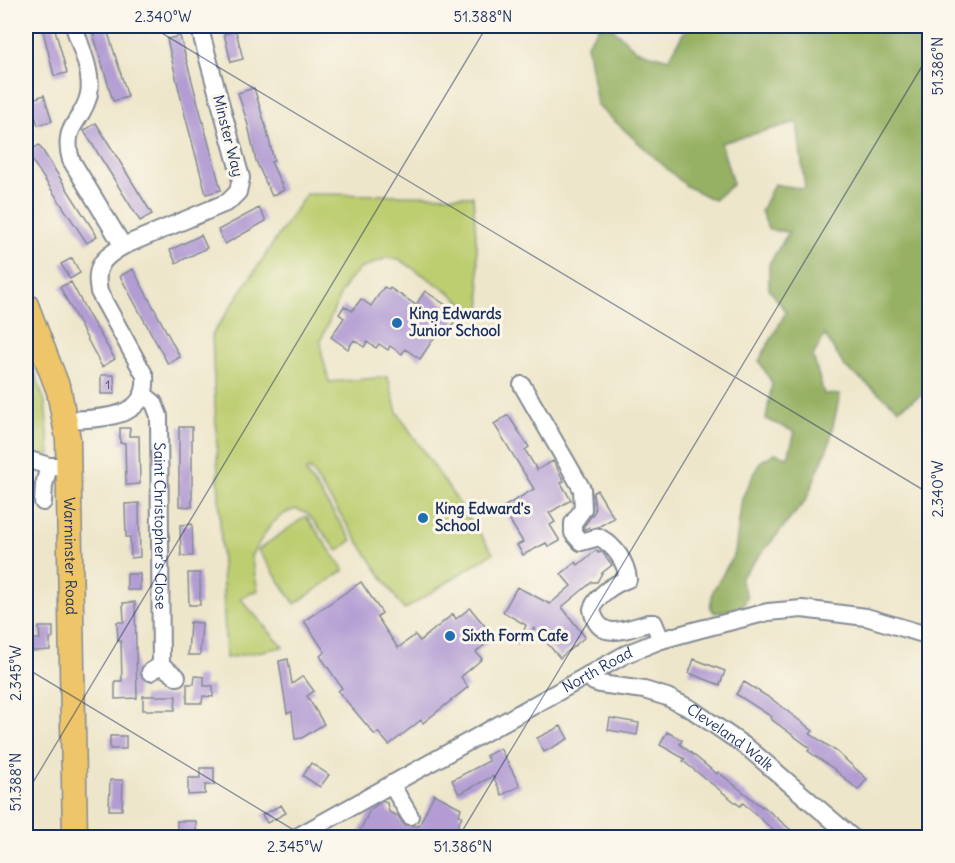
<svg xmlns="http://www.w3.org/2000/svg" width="955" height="863" font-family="Delius,sans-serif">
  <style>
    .green { fill: #bdce71; stroke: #6c7e68; stroke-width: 1.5 }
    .forest { fill: #96b163; stroke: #587060; stroke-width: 1.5 }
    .building { fill: #b29cd3 }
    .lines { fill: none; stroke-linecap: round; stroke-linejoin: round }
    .minor-casing { stroke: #848a94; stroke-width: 20 }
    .highway-casing { stroke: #848a94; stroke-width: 27 }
    .minor { stroke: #fff; stroke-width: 16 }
    .highway { stroke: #eec569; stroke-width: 24 }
    .ticks { fill: none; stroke: #1b2f5e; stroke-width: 1.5; stroke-opacity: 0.45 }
    .poi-dot { fill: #1f6fb2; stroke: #fbf7ec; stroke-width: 2 }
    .labels { text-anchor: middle; stroke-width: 6; stroke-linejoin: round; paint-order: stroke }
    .number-label { font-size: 12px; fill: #414a7b }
    .street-label { font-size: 15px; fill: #1b2f5e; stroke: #fbf7ec }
    .poi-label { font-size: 15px; font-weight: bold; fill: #1b2f5e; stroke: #fbf7ec; text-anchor: start }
    .neatline { fill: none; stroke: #1b2f5e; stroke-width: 2 }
    .ticks-label { font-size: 15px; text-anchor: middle; fill: #1b2f5e }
  </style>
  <rect width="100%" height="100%" fill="#fbf7ec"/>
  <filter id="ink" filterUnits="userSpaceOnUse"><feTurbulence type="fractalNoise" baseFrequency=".0167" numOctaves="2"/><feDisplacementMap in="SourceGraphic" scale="12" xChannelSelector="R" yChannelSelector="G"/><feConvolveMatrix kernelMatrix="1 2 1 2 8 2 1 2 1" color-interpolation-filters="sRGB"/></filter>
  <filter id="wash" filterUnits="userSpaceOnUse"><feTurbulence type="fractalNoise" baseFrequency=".008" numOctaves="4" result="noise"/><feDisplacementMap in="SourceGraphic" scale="24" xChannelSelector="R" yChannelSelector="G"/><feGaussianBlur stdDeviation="1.35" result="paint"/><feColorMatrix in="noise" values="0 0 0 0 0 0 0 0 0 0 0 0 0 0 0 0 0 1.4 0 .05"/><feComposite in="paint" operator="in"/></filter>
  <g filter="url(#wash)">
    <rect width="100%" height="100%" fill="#eee6ca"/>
    <path class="green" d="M306 194 473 196 482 319 449 292 399 259 386 258 360 269 348 281 341 293 321 340 322 354 329 382 388 377 397 412 493 553 404 610 310 469 305 471 352 540 338 551 308 514 296 509C271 516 264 536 251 556L258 590 240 598 283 647 226 658 212 335Z
      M26 348 45 402 50 455 38 456 26 452Z
      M306 516 344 570 295 604 258 550Z"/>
    <path class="forest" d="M600 26H610L636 50 669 59 687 26H929V390L899 409 844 366 825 335 813 356 824 394 840 395 829 444 806 500 740 579 747 596 743 607 715 613 710 608 713 591 735 553 742 498 760 462 775 453 788 457 795 432 766 419 772 383 759 361 786 312 769 289V264L789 232 769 230 761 211 774 184 805 189 797 122 721 143 733 184 714 200 686 186 597 105 587 44Z"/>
    <g id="blocks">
      <path class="building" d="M42 26H54L67 73 54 76Z
        M91 26H106L128 97 113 101Z
        M236 31 243 59 231 62 224 34Z
        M180 36 221 190 206 194 185 115 167 39Z
        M254 88 266 127 274 161 271 162 284 190 272 196 256 161 248 125 238 93Z
        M44 95 52 121 38 125 30 100Z
        M96 123 152 214 140 221 84 131Z
        M39 145 97 236 87 243 27 153Z
        M259 208 266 221 225 244 218 230Z
        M201 235 207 248 176 263 170 250Z
        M72 258 80 273 70 279 61 264Z
        M133 269 180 357 168 364 120 276Z
        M71 282 89 316 115 359 102 367 60 287Z
        M384 287 389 290 390 288 416 305 425 291 447 306 443 312 456 320 447 334 440 329 420 359 405 349 402 354 390 346 388 350 379 344 376 348 367 342 364 347 354 340 348 349 331 337 344 318 339 314 344 306 352 311 361 299 371 306Z
        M101 375H114L115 394H101Z
        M508 415 529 447 525 450 537 470 553 461 564 481 561 483 571 500 549 513 555 522 550 525 560 541 549 547 546 543 523 555 517 545 523 542 502 508 534 489 494 424Z
        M179 427H192V507L179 506Z
        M120 428H130L129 436H139L140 484 126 485 125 443H120Z
        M597 490 614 518 598 527 590 529 589 527 584 530V526L595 511 593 493Z
        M139 503 140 557 131 558 130 537H126L125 504Z
        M192 524 193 556H181L180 525Z
        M596 550 598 553 600 551 603 553 612 565 602 573 597 582H592L562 607 585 637 560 658 534 628 519 644 526 625 503 612 517 587 550 604 571 586 561 574 576 562 578 565Z
        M188 573H200V605H189Z
        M127 574H140V590H127Z
        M361 582 382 613 377 617 398 648 415 635 420 641 453 614 456 619 470 608 494 637 476 652 482 659 461 677 468 687 423 723 421 720 389 745 378 732 375 735 338 691 342 688 320 656 325 652 304 621Z
        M135 602 137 698 115 699V681H122L121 641H118L117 622H124L123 603Z
        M190 622 202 623 200 655H188Z
        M39 627H53V638L50 639V650L32 651V639H40Z
        M288 659 292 684 303 676 314 691 307 696 324 724 302 738 295 739 292 712 287 713 279 661Z
        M694 659 725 671 720 685 689 673Z
        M195 676 204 677V686H213V697L203 696 202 703H187V684H194Z
        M744 682 773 700 813 731 810 734 836 751 867 779 858 790 834 769 808 751 810 748 771 719 772 717 736 694Z
        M143 696H176L175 710H143Z
        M610 718 639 723 637 735 608 730Z
        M561 726 568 739 544 752 537 738Z
        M667 732 682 740 680 744 717 774 718 772 762 807 763 806 799 837H781L743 803 740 806 683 761 685 759 660 745Z
        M110 736H126V749H110Z
        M500 748 520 786 502 795 493 776 459 794 452 780 489 761 486 756Z
        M311 763 329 775 320 787 303 776Z
        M200 768H214V785H205V794L188 795V778H200Z
        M110 780H123L122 810H109Z
        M434 794 461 808 459 815 462 816 453 837H357L370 810 382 801 387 803 389 812 398 816 404 825 419 826Z
        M281 805 286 813 267 823 262 815Z
        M177 821H196V837H177Z"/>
    </g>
  </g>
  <g filter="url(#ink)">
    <use href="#blocks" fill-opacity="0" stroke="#848a94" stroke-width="1.5"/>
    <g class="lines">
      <g class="minor-casing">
        <g id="minor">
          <path d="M74 26C80 46 93 73 89 94 83 123 61 124 71 160L123 246"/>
          <path d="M522 385 582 489 583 509 573 523V533L581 542 599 537C615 546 626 562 628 579 614 584 597 595 592 609 598 643 626 629 649 623H654L661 640"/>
          <path id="s1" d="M143 394 154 403 159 416 161 665"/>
          <path d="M66 420C96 418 149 421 145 376L99 292C94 267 102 258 123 246L228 202 238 192 241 178 199 26"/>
          <path d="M26 459 49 466H70"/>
          <path d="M43 502 44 485 49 466"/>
          <path d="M150 672 161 665 177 677"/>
          <path id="s2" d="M588 675 594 682 600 684 644 690 667 697 691 709 748 748 853 838"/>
          <path d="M391 784 410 816"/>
          <path id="s3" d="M295 838 626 654 661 640 697 630 768 612 802 609 866 617 930 636"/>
        </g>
      </g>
      <g class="highway-casing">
        <g id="highway">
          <path id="s4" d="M26 305 59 391 68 439 75 838"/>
        </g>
      </g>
      <use href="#minor" class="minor"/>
      <use href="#highway" class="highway"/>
    </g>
  </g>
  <path class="ticks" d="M150 26 930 494M26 31 29 26M26 668 307 838M26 794 487 26M458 838 930 53M917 838 930 817"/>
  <g class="poi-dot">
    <circle cx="397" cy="323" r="6"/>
    <circle cx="423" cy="518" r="6"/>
    <circle cx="450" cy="636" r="6"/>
  </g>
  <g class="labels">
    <g class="number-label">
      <text x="108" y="389">1</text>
    </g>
    <g class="street-label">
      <text transform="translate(228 136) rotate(76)" y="5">Minster Way</text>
      <text dy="5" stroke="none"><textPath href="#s1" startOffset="138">Saint Christopher's Close</textPath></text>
      <text dy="5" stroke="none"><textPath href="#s4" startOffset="258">Warminster Road</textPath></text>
      <text dy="5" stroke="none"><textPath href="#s3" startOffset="346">North Road</textPath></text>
      <text dy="5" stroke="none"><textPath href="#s2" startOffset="159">Cleveland Walk</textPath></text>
    </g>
    <g class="poi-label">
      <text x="409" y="319">King Edwards<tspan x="409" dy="17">Junior School</tspan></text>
      <text x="435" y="514">King Edward's<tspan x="435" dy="17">School</tspan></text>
      <text x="462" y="641">Sixth Form Cafe</text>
    </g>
  </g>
  <rect width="955" height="863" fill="none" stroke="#fbf7ec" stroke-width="66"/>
  <rect x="33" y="33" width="889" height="797" class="neatline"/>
  <g class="ticks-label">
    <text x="163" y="22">2.340°W</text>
    <text x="483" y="22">51.388°N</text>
    <text transform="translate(938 66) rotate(-90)" y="5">51.386°N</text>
    <text transform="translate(938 489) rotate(-90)" y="5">2.340°W</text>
    <text transform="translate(16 673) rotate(-90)" y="5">2.345°W</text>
    <text transform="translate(16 782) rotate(-90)" y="5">51.388°N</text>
    <text x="295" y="852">2.345°W</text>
    <text x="463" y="852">51.386°N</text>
  </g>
</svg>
